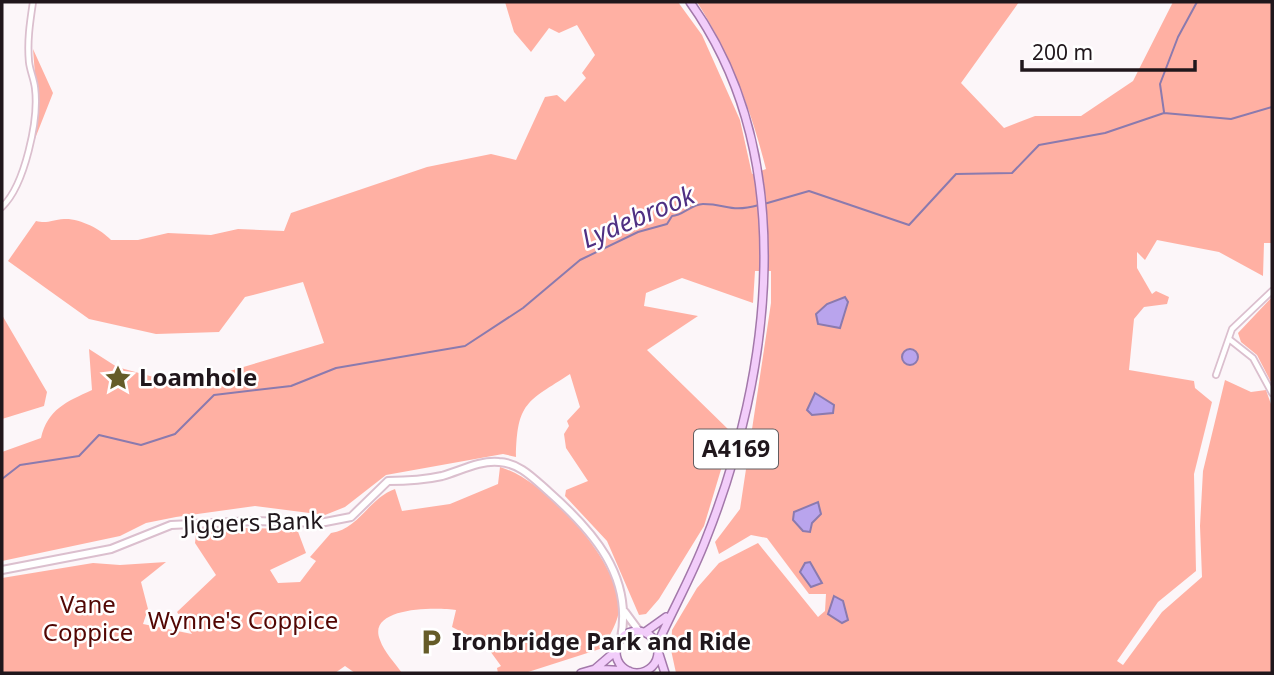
<svg xmlns="http://www.w3.org/2000/svg" width="1274" height="675" font-family="'Noto Sans',sans-serif">
  <style>
    .green { fill: #ffb0a3 }
    .water { fill: #b9a4ed; stroke: #8b7aae; stroke-width: 2 }
    .lines { fill: none; stroke-linecap: round; stroke-linejoin: round }
    .stream { stroke: #8b7aae; stroke-width: 2 }
    .street-casing { stroke: #dbbfce; stroke-width: 8 }
    .secondary-casing { stroke: #dbbfce; stroke-width: 10 }
    .primary-casing { stroke: #a378aa; stroke-width: 10 }
    .street { stroke: #fff; stroke-width: 4.5 }
    .secondary { stroke: #fff; stroke-width: 6 }
    .primary { stroke: #f2cdfa; stroke-width: 7 }
    .labels { text-anchor: middle; stroke-width: 5; stroke-linejoin: round; paint-order: stroke }
    .shield { fill: #fff; stroke: #635d60; stroke-width: 2 }
    .shield-label { font-size: 23px; font-weight: bold; fill: #20171c }
    .poi-label { font-size: 24px; font-weight: bold; fill: #20171c; stroke: #fff; text-anchor: start }
    .street-label { font-size: 24px; fill: #20171c; stroke: #fff }
    .park-label { font-size: 24px; fill: #520603; stroke: #fff }
    .water-label { font-size: 26px; font-style: italic; fill: #4f3083; stroke: #fff }
  </style>
  <rect width="100%" height="100%" fill="#fcf6f9"/>
  <path class="green" d="M505 2H678L702 35 740 120 752 174 766 169C751 109 730 54 697 2H1019L961 83 1004 128 1035 116H1081L1133 81 1173 2H1272V243H1264L1263 276 1219 252 1157 240 1145 260 1137 252V268L1152 294 1156 291 1169 297 1167 304 1144 307 1134 319 1129 370 1194 381 1195 388 1212 402 1194 474 1196 571 1158 602 1117 661 1123 665 1162 612 1202 577 1200 526 1203 471 1225 380 1251 392 1266 390 1272 407V673H676L671 650 672 630 697 588 719 563 758 543 818 617 825 611 826 594H809L767 538 751 535 719 554 715 542 740 509 771 303V271H755L753 303 682 278 646 293 644 306 698 316 647 350 732 433 704 526 659 599 646 614 639 615 607 541 565 496 566 490 588 481 566 448 564 434 569 426 567 421 580 407 570 374C527 402 517 402 516 457L503 454 386 475 345 507 325 515 255 506 176 517 146 523 120 536 2 561V452L41 438C48 409 66 402 92 390L89 349 117 367 183 385 324 343 303 282 245 297 219 332 156 334 89 319 8 261 36 221C47 224 52 220 64 219 79 218 101 229 111 240H138L168 233 211 235 238 229 284 231 291 213 427 167 491 154 516 160 545 97 557 95 565 102 586 78 582 73 595 55 577 25 559 33 549 28 531 52 514 32Z
    M33 49 53 93 27 159 38 113Z
    M1272 297V384L1257 355 1241 342 1238 333Z
    M2 315 47 392 44 406 2 419Z
    M500 467C545 480 613 555 619 602 621 619 610 634 603 648L525 673H498L497 668 501 666 485 644 452 627 456 610C438 607 366 606 380 640 384 652 395 663 402 673H355L345 666 335 673H2V578L93 563 120 565 166 562 141 582 148 609 143 624 192 634 177 612 216 575 195 543 197 527 297 529 306 553 270 570 278 583 300 582 316 561 310 557 331 533C359 529 369 498 395 489L402 511 450 504 498 484Z"/>
  <path class="water" d="M845 297 848 302 840 328 818 324 816 314 827 304Z
    M902 357a8 8 0 1 1 16 0a8 8 0 1 1-16 0Z
    M815 393 834 405 833 413 812 415 807 410Z
    M818 502 821 514 812 523 810 532 803 531 793 520 794 512Z
    M810 562 822 583 811 587 800 572 805 563Z
    M834 596 843 601 848 620 842 623 828 614Z"/>
  <g class="lines">
    <path class="stream" d="M1164 112 1160 84 1178 37 1197 2
      M764 204 809 191 909 225 956 174 1012 173 1039 145 1105 133 1164 113 1231 119 1272 107
      M2 479 20 465 79 456 99 435 141 445 175 434 214 395 291 386 336 368 465 346 523 308 580 260 638 232 667 224 672 216C683 216 691 204 703 204 728 204 729 213 759 205"/>
    <g class="street-casing">
      <path id="street" d="M2 207C25 185 39 119 35 88 34 79 30 71 29 62 27 41 30 22 33 2
        M1229 339 1253 358 1272 393
        M1216 375 1232 329 1272 291"/>
    </g>
    <g class="secondary-casing">
      <path id="secondary" d="M2 570 111 549 171 525 255 521 320 523 351 517 388 481C406 481 424 480 442 476 460 471 480 460 499 462 520 463 534 479 549 492 593 531 633 576 621 638
        M625 612 639 631"/>
    </g>
    <g class="primary-casing">
      <path id="primary" d="M616 652a21 21 0 1 1 42 0a21 21 0 1 1-42 0Z
        M645 632 666 617
        M657 645C673 609 692 576 706 539 772 373 800 156 690 2
        M658 651 665 673
        M595 669 617 650
        M581 673 595 669 629 671"/>
    </g>
    <use href="#street" class="street"/>
    <use href="#secondary" class="secondary"/>
    <use href="#primary" class="primary"/>
  </g>
  <defs>
    <g id="sight-bare" transform="scale(2.1)"><path d="M0-6L1.8-2.2L6-1.7L2.9 1.2L3.7 5.4L0 3.3L-3.7 5.4L-2.9 1.2L-6-1.7L-1.8-2.2Z" fill="#655c28" stroke="#fff" stroke-width="2.5" paint-order="stroke"/></g>
    <g id="parking-bare" transform="scale(2.1)"><path d="M-3.5-5.5H1a3.5 3.5 0 0 1 0 7H-1V5.5H-3.5ZM-1-3.4V-.6H.8a1.4 1.4 0 0 0 0-2.8Z" fill="#655c28" stroke="#fff" stroke-width="2.5" paint-order="stroke"/></g>
  </defs>
  <g fill-rule="evenodd">
    <use href="#sight-bare" x="118" y="378"/>
    <use href="#parking-bare" x="431" y="642"/>
  </g>
  <g class="labels">
    <rect class="shield" x="694" y="429.5" width="84" height="39" rx="5"/>
    <g class="shield-label">
      <text x="736" y="457">A4169</text>
    </g>
    <g class="poi-label">
      <text x="139" y="386">Loamhole</text>
      <text x="452" y="650">Ironbridge Park and Ride</text>
    </g>
    <g class="street-label">
      <text transform="translate(253 523) rotate(-2)" y="8">Jiggers Bank</text>
    </g>
    <g class="park-label">
      <text x="88" y="613">Vane<tspan x="88" dy="28">Coppice</tspan></text>
      <text x="243" y="629">Wynne's Coppice</text>
    </g>
    <g class="water-label">
      <text transform="translate(638 217) rotate(-23)" y="9">Lydebrook</text>
    </g>
  </g>
  <rect width="1274" height="675" fill="none" stroke="#20171c" stroke-width="7"/>
  <path d="M1022 60v10h173v-10" fill="none" stroke="#20171c" stroke-width="3.5"/>
  <text x="1032" y="60" font-size="21" fill="#20171c" stroke="#ffffff" stroke-width="5" paint-order="stroke">200 m</text>
</svg>
